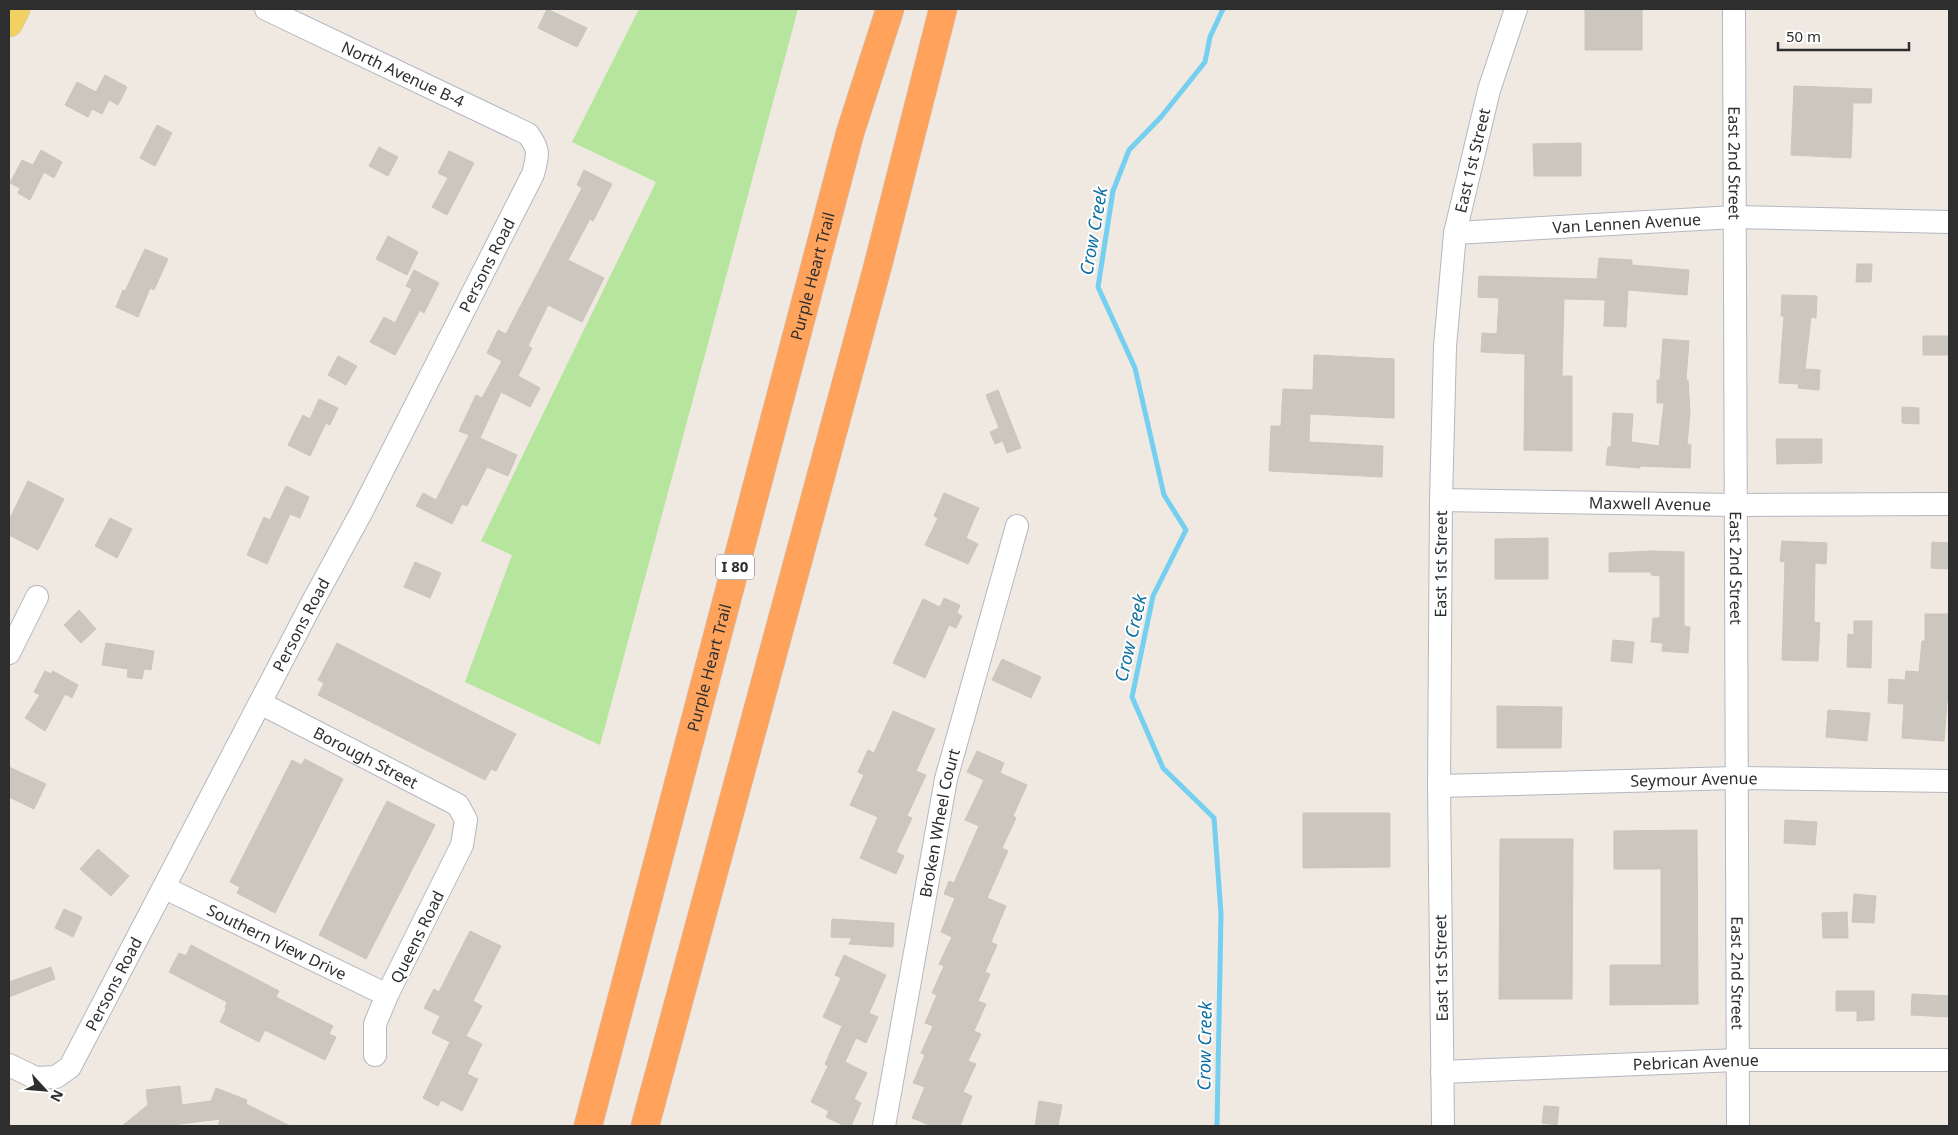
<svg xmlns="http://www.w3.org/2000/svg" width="1958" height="1135" font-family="'Noto Sans',sans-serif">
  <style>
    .green { fill: #b6e59e }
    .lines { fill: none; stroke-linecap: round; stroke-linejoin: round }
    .stream { stroke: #75cff0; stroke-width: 5 }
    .building { fill: #cbc7bf; stroke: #cbc5ba }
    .minor-casing { stroke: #b4b7c1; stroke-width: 24 }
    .major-casing { stroke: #c9c9c9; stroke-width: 29 }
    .highway-casing { stroke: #c9c9c9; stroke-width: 29 }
    .minor { stroke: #fff; stroke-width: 22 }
    .major { stroke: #f2d163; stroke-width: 28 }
    .highway { stroke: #ffa35c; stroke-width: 28 }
    .labels { text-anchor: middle; stroke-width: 4; stroke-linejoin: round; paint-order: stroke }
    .shield { fill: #fff; stroke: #6d6d6d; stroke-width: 1 }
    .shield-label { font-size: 15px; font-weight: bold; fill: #2e2e2e }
    .street-label { font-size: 16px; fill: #2e2e2e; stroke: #fff }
    .water-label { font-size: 18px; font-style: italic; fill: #0d6fa3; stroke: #fff }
  </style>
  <rect width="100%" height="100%" fill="#efe9e1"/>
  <path class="green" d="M639 9H798L600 745 465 682 512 555 481 541 656 182 572 142Z"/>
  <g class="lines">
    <path class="stream" d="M1217 1126 1221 914 1214 818 1163 768 1132 697 1153 596 1186 530 1164 495 1135 368 1098 287 1113 191 1129 150 1161 117 1205 62 1210 37 1223 9"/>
  </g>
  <path class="building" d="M547 9 587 28 577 47 538 28Z
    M1585 9H1642V50H1585Z
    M105 75 127 87 118 105 109 100 102 114 92 109 88 117 65 105 77 82 96 92Z
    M1794 86 1872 89 1871 103H1853L1851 158 1791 155Z
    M157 125 172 133 155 166 140 158Z
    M1581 143V176H1534L1533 144Z
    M379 147 398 157 388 176 369 166Z
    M41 150 62 162 54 178 44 172 30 200 18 193 20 188 10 183 22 160 33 165Z
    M449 151 474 163 447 215 432 207 448 178 438 173Z
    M584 170 612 184 593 221 590 219 568 260 604 278 582 322 548 305 528 346 532 348 518 376 540 388 530 407 501 392 480 438 517 455 508 476 487 467 467 506 462 504 452 524 416 506 423 493 436 500 469 435 459 431 476 395 482 398 502 361 487 353 498 330 506 334 582 188 577 185Z
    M388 236 418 252 407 275 376 259Z
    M145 249 168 259 154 290 150 288 138 317 116 307 123 290 125 291Z
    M1599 258 1632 260V265L1689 270 1687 295 1628 290 1626 327 1604 326 1605 300 1564 299 1562 376H1572V451L1524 450 1525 354 1481 352 1482 333 1497 334 1499 298 1478 297 1479 276 1597 279Z
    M1857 264H1872L1871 282H1856Z
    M414 270 439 283 424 313 420 310 395 355 370 342 384 317 395 323 412 289 406 286Z
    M1782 295 1817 296 1816 318 1811 317 1805 369 1820 370 1819 390 1798 388 1799 384 1779 383 1784 316H1781Z
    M1923 336H1949V355H1923Z
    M1663 339 1689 341 1686 380H1688L1690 412 1687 444 1691 445 1690 468 1640 466V468L1606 465 1608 447H1611L1613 413 1633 414 1631 442 1659 446 1664 403H1657V380H1660Z
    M1314 355 1394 359V418L1310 414 1309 442 1383 446 1382 477 1269 471 1271 426H1281L1283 389 1313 390Z
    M338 356 357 366 346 385 328 375Z
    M998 390 1021 448 1007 453 1003 441 995 444 990 432 999 428 986 395Z
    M319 399 338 408 330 425 326 423 310 456 288 445 303 415 310 419Z
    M1902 407 1919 408V424L1902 423Z
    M1776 439H1822V463L1777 464Z
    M28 481 64 499 38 550 9 535V520Z
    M286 486 309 497 300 518 290 514 267 564 247 555 264 517 270 520Z
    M944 493 979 508 966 538 978 544 968 564 925 545 938 518 934 516Z
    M110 518 132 529 117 558 95 546Z
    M1548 538V579H1495V539Z
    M1782 541 1827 543 1826 564 1815 563 1814 622 1820 623 1818 661 1782 660 1785 562 1780 561Z
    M1932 542 1949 543V569L1931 568Z
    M1652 551 1684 552V626L1690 627 1688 653 1662 651 1663 643 1651 642 1653 618H1660V576L1651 575V572H1609V553Z
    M415 562 441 573 430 598 404 587Z
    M944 598 960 605 957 613 962 616 956 628 949 625 925 678 893 663 923 599 940 607Z
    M79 610 96 629 81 643 64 625Z
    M1925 614H1949V701H1947L1944 741 1902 738 1904 704 1888 703 1889 679 1905 680 1906 671 1919 672 1922 641H1925Z
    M1854 621H1872L1871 668 1847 667 1848 634 1854 635Z
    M1613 640 1634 642 1632 663 1611 661Z
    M106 643 154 651 151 670 144 669 142 679 127 677 128 669 102 665Z
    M337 643 516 734 496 771 491 769 485 780 318 695 324 683 318 680Z
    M1002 659 1041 677 1031 698 992 680Z
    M45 671 51 674 53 671 78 685 72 698 65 694 45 731 25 718 40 695 34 692Z
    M1497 706 1562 707 1561 748H1497Z
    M1828 710 1870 713 1867 741 1826 737Z
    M893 711 935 729 916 771 926 775 907 816 912 818 896 852 904 856 896 874 860 858 878 817 850 805 864 775 858 772 868 750 874 753Z
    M977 751 1004 763 1000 773 1027 785 1013 816 1016 818 1002 848 1008 851 987 898 1006 906 991 942 997 945 985 972 990 974 978 1001 986 1004 974 1031 981 1034 968 1061 976 1064 963 1092 972 1096 960 1126H932L912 1118 925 1087 913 1083 925 1055 921 1053 933 1026 925 1023 937 995 932 993 944 966 939 964 952 937 941 932 955 898 944 894 949 881 954 883 979 826 965 820 984 780 967 772Z
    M305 759 343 779 275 913 237 893 240 887 230 882 292 760 301 765Z
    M9 767 46 784 34 809 9 797Z
    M387 801 435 825 366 959 319 935Z
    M1303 813H1390V867L1303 868Z
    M1785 820 1817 822 1815 845 1784 843Z
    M1697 830 1698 1004 1610 1005V965H1661V869H1614V831Z
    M1500 839H1573L1572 999H1499Z
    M98 849 129 876 111 896 80 869Z
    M1854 894 1876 896 1874 923 1852 922Z
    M64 909 82 917 73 937 55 928Z
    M1847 912 1848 938H1823L1822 913Z
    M832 919 894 923 893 947 849 944 852 938 831 937Z
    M470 931 501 946 473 1001 482 1006 466 1036 482 1044 467 1074 478 1079 462 1111 441 1100 438 1106 423 1098 450 1042 432 1033 440 1016 424 1008 434 989 439 992Z
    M191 945 279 991 276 997 333 1026 329 1034 336 1037 325 1060 265 1030 259 1042 220 1022 226 1009 225 1008 227 1002 169 972 179 953 186 956Z
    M844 955 886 975 869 1013 878 1017 866 1043 856 1038 845 1062 867 1073 854 1099 861 1103 851 1126H845L826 1117 829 1111 811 1102 828 1066 825 1064 842 1026 823 1017 841 978 835 975Z
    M51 967 55 979 9 997V982Z
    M1836 991H1874V1020L1857 1021V1011H1836Z
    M1912 994 1949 996V1017L1911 1015Z
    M180 1086 182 1105 211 1101 216 1088 247 1100 246 1104 290 1126H218L220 1119 164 1126H122L148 1105 146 1090Z
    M1039 1101 1062 1105 1058 1126H1035Z
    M1544 1106 1559 1107 1557 1125 1542 1123Z"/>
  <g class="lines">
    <g class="minor-casing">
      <g id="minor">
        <path id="s1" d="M1734 9 1738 1126"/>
        <path id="s2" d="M1455 233 1734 217 1949 222"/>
        <path id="s3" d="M1441 500 1735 505 1949 504"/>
        <path d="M9 653 37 597"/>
        <path id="s4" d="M260 703 458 805 466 820 462 845 387 995 375 1024V1055"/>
        <path id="s5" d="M1439 786 1736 778 1949 781"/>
        <path id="s6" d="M165 888 387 995"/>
        <path id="s7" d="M9 1065 36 1078 56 1077 70 1067 312 603 362 511 533 174C538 155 540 150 528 134L266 9"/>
        <path id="s8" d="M1442 1072 1737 1060H1949"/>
        <path id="s9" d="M884 1126 946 779 1017 526"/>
        <path id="s10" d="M1443 1126 1439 786 1441 500 1445 347 1455 233 1489 90 1516 9"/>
      </g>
    </g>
    <g class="major-casing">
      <path id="major" d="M9 23 16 9"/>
    </g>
    <g class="highway-casing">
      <g id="highway">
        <path id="s11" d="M588 1126 850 133 890 9"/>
        <path d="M645 1126 878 265 943 9"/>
      </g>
    </g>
    <use href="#minor" class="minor"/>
    <use href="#major" class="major"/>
    <use href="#highway" class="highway"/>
  </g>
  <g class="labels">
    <rect class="shield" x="716" y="554.5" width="38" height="25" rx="4"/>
    <g class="shield-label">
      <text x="735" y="572">I 80</text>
    </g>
    <g class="street-label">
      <text transform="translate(403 74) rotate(25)" y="6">North Avenue B-4</text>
      <text dy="6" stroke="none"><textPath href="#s10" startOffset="968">East 1st Street</textPath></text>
      <text dy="6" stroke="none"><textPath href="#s1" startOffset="154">East 2nd Street</textPath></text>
      <text dy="6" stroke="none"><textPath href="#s2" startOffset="172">Van Lennen Avenue</textPath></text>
      <text dy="6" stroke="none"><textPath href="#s7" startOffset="971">Persons Road</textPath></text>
      <text dy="6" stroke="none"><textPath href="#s11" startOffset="879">Purple Heart Trail</textPath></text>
      <text dy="6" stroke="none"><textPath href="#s3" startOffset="209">Maxwell Avenue</textPath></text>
      <text dy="6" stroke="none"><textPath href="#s10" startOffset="562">East 1st Street</textPath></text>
      <text dy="6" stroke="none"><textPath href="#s1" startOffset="559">East 2nd Street</textPath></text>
      <text dy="6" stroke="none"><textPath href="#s7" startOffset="566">Persons Road</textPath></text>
      <text dy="6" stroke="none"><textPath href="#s11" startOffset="474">Purple Heart Trail</textPath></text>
      <text dy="6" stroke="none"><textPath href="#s4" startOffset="119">Borough Street</textPath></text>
      <text dy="6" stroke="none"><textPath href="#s5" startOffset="255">Seymour Avenue</textPath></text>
      <text dy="6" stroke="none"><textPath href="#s9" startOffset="308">Broken Wheel Court</textPath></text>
      <text transform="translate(417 937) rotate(-64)" y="6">Queens Road</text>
      <text dy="6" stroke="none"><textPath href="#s6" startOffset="124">Southern View Drive</textPath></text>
      <text transform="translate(1441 968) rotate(-91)" y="6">East 1st Street</text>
      <text dy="6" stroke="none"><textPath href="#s1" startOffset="964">East 2nd Street</textPath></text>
      <text dy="6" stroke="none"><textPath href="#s7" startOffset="161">Persons Road</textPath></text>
      <text dy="6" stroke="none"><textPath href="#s8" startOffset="254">Pebrican Avenue</textPath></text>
    </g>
    <g class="water-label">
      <text transform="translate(1094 231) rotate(-80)" y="6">Crow Creek</text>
      <text transform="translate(1131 638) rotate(-77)" y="6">Crow Creek</text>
      <text transform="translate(1205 1046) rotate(-89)" y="6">Crow Creek</text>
    </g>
  </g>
  <rect width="1958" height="1135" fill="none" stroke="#2e2e2e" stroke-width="20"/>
  <g transform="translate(45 1090) rotate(116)" stroke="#ffffff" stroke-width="4" paint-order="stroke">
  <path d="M0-4L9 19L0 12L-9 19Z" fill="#2e2e2e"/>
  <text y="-8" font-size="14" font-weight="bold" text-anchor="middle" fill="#2e2e2e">N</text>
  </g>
  <path d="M1778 42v8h131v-8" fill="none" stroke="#2e2e2e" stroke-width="2.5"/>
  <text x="1786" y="42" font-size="15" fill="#2e2e2e" stroke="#ffffff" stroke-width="4" paint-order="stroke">50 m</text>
</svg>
